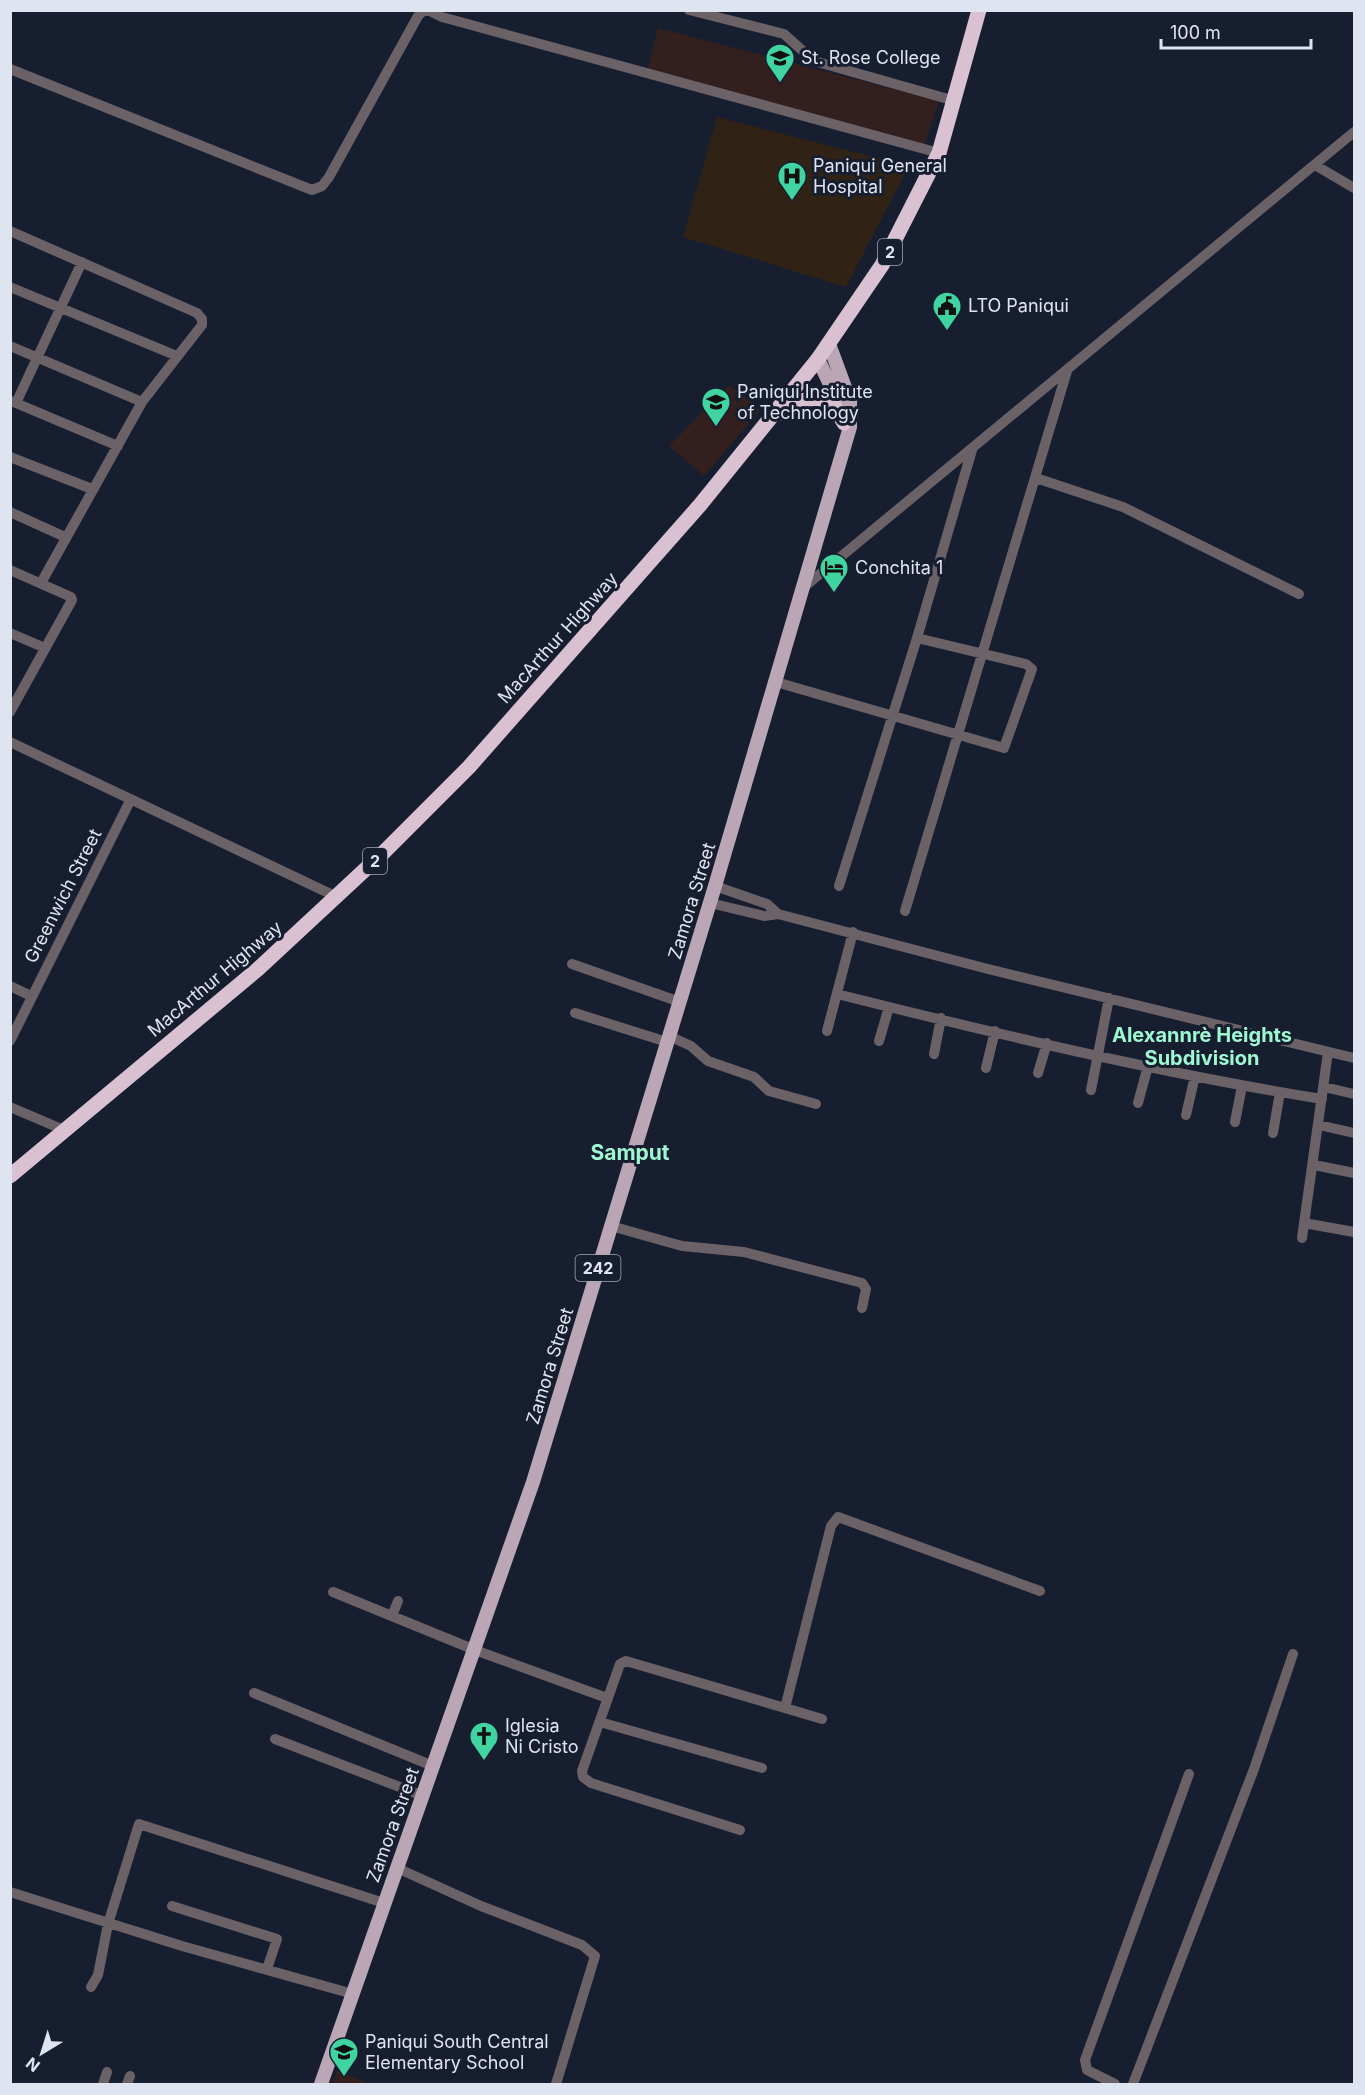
<svg xmlns="http://www.w3.org/2000/svg" width="1365" height="2095" font-family="Inter,sans-serif">
  <style>
    .education { fill: #33201e }
    .medical { fill: #302316 }
    .lines { fill: none; stroke-linecap: round; stroke-linejoin: round }
    .minor { stroke: #6b6268; stroke-width: 10 }
    .major { stroke: #baa6b4; stroke-width: 14 }
    .highway { stroke: #d9c1d2; stroke-width: 15 }
    .labels { text-anchor: middle; stroke-width: 6; stroke-linejoin: round; paint-order: stroke }
    .shield { fill: #171e2f; stroke: #a3a9b6; stroke-width: 1.5 }
    .shield-label { font-size: 16px; font-weight: bold; fill: #dfe5f0 }
    .poi-label { font-size: 18px; fill: #dfe5f0; stroke: #171e2f; text-anchor: start }
    .street-label { font-size: 18px; fill: #dfe5f0; stroke: #171e2f }
    .neighbourhood-label { font-size: 20px; font-weight: bold; fill: #9ef7d1; stroke: #171e2f }
    .quarter-label { font-size: 21px; font-weight: bold; fill: #9ef7d1; stroke: #171e2f }
  </style>
  <rect width="100%" height="100%" fill="#171e2f"/>
  <path class="education" d="M658 28 939 101 923 149 647 71Z
    M729 385 761 409 704 476 669 446Z
    M337 2070 370 2084H332Z"/>
  <path class="medical" d="M717 117 909 166 846 287 683 237Z"/>
  <g class="lines">
    <path class="minor" d="M689 10 784 34 814 61 955 101
      M10 69 312 190 322 186 329 177 418 16 423 11H430L442 17 939 153
      M1315 165 1354 188
      M10 231 197 313 202 319V325L142 402 41 583
      M10 287 177 356
      M10 346 142 402
      M11 401 118 446
      M16 403 82 262
      M10 457 92 489
      M1036 478 1123 507 1299 594
      M10 512 65 537
      M10 570 71 597 72 600 10 712
      M803 588 1354 132
      M10 633 45 648
      M776 682 1004 748 1032 669 1026 664 917 638
      M10 742 337 897
      M715 886 767 904 778 914
      M839 886 917 638 972 450
      M710 903 764 916 778 914 984 968 1354 1058
      M905 911 1067 371
      M572 964 680 1002
      M10 986 31 996
      M837 994C997 1034 1159 1073 1322 1099
      M575 1013 667 1042
      M827 1031 853 932
      M669 1036 691 1046 708 1061 754 1077 769 1091 816 1104
      M10 1041 131 799
      M879 1041 889 1007
      M934 1054 941 1018
      M986 1068 995 1031
      M1038 1073 1047 1043
      M1324 1087 1354 1094
      M1091 1090 1109 998
      M1138 1103 1148 1066
      M10 1107 64 1130
      M1186 1115 1195 1076
      M1235 1122 1242 1086
      M1319 1125 1354 1133
      M1273 1133 1280 1092
      M1314 1165 1354 1173
      M1304 1223 1354 1232
      M611 1226 682 1246 744 1252 862 1283 866 1289 862 1308
      M1302 1238 1328 1052
      M333 1592 475 1650 607 1698
      M392 1616 398 1601
      M254 1693 433 1766
      M785 1708 831 1526 838 1517 1040 1591
      M600 1722 762 1768
      M275 1739 423 1796
      M740 1830 591 1783 583 1777 582 1771 620 1664 626 1661 822 1719
      M397 1868 481 1906 582 1945 595 1956 556 2084
      M10 1892 182 1946 353 1994
      M172 1906 277 1939 267 1969
      M91 1987 98 1975 108 1924 139 1824 384 1903
      M103 2084 107 2072
      M127 2084 130 2076
      M1115 2084 1087 2070 1085 2060 1189 1774
      M1133 2084 1254 1769 1293 1654"/>
    <path class="major" d="M818 359 843 412
      M321 2084 533 1482 715 886 850 427V401L829 344"/>
    <path class="highway" d="M782 413C799 400 811 394 832 402L844 423
      M10 1176 258 969 384 852 469 767 700 505 818 359 882 265 939 153 979 10"/>
  </g>
  <defs>
    <g id="university-pin" transform="scale(1.5)"><path d="M0 17L-7.5 6A9.5 9.5 0 1 1 7.5 6Z" fill="#40d4a1" stroke="#171e2f"/><path d="M0-5L7-2L0 1L-7-2ZM-4 1L0 2.5L4 1V4Q0 6-4 4Z" fill="#111"/></g>
    <g id="hospital-pin" transform="scale(1.5)"><path d="M0 17L-7.5 6A9.5 9.5 0 1 1 7.5 6Z" fill="#40d4a1" stroke="#171e2f"/><path d="M-5-5h3v3.5h4V-5h3V5h-3V1.5h-4V5h-3Z" fill="#111"/></g>
    <g id="civic-pin" transform="scale(1.5)"><path d="M0 17L-7.5 6A9.5 9.5 0 1 1 7.5 6Z" fill="#40d4a1" stroke="#171e2f"/><path d="M-.6-6.5H3V-4.5H.6V-3L4-1V1h2V6H-6V1h2V-1L-.6-3ZM-1.2 2.5V6h2.4V2.5Z" fill="#111"/></g>
    <g id="school-pin" transform="scale(1.5)"><path d="M0 17L-7.5 6A9.5 9.5 0 1 1 7.5 6Z" fill="#40d4a1" stroke="#171e2f"/><path d="M0-5L7-2L0 1L-7-2ZM-4 1L0 2.5L4 1V4Q0 6-4 4Z" fill="#111"/></g>
    <g id="hotel-pin" transform="scale(1.5)"><path d="M0 17L-7.5 6A9.5 9.5 0 1 1 7.5 6Z" fill="#40d4a1" stroke="#171e2f"/><path d="M-6-4.5h1.5V1H6V5H4.5V3h-9V5H-6ZM-4 0a1.8 1.8 0 1 1 3.6 0ZM.5 0V-2.5h3Q6-2.5 6 0Z" fill="#111"/></g>
    <g id="church-pin" transform="scale(1.5)"><path d="M0 17L-7.5 6A9.5 9.5 0 1 1 7.5 6Z" fill="#40d4a1" stroke="#171e2f"/><path d="M-1.2-6h2.4v3.5h3.3v2.4h-3.3V6h-2.4V-.1h-3.3v-2.4h3.3Z" fill="#111"/></g>
  </defs>
  <g fill-rule="evenodd">
    <use href="#university-pin" x="780" y="58"/>
    <use href="#hospital-pin" x="792" y="176"/>
    <use href="#civic-pin" x="947" y="306"/>
    <use href="#school-pin" x="716" y="402"/>
    <use href="#hotel-pin" x="834" y="568"/>
    <use href="#church-pin" x="484" y="1736"/>
    <use href="#school-pin" x="344" y="2052"/>
  </g>
  <g class="labels">
    <g class="shield">
      <rect x="878" y="239" width="24" height="26" rx="4.5"/>
      <rect x="363" y="848" width="24" height="26" rx="4.5"/>
      <rect x="575.5" y="1255" width="45" height="26" rx="4.5"/>
    </g>
    <g class="shield-label">
      <text x="890" y="258">2</text>
      <text x="375" y="867">2</text>
      <text x="598" y="1274">242</text>
    </g>
    <g class="poi-label">
      <text x="801" y="64">St. Rose College</text>
      <text x="813" y="172">Paniqui General<tspan x="813" dy="21">Hospital</tspan></text>
      <text x="968" y="312">LTO Paniqui</text>
      <text x="737" y="398">Paniqui Institute<tspan x="737" dy="21">of Technology</tspan></text>
      <text x="855" y="574">Conchita 1</text>
      <text x="505" y="1732">Iglesia<tspan x="505" dy="21">Ni Cristo</tspan></text>
      <text x="365" y="2048">Paniqui South Central<tspan x="365" dy="21">Elementary School</tspan></text>
    </g>
    <g class="street-label">
      <text transform="translate(558 638) rotate(-48)" y="6">MacArthur Highway</text>
      <text transform="translate(63 896) rotate(-63)" y="6">Greenwich Street</text>
      <text transform="translate(692 901) rotate(-73)" y="6">Zamora Street</text>
      <text transform="translate(215 979) rotate(-40)" y="6">MacArthur Highway</text>
      <text transform="translate(550 1366) rotate(-73)" y="6">Zamora Street</text>
      <text transform="translate(393 1825) rotate(-70)" y="6">Zamora Street</text>
    </g>
    <g class="neighbourhood-label">
      <text x="1202" y="1042">Alexannrè Heights<tspan x="1202" dy="23">Subdivision</tspan></text>
    </g>
    <g class="quarter-label">
      <text x="630" y="1160">Samput</text>
    </g>
  </g>
  <rect width="1365" height="2095" fill="none" stroke="#dfe5f0" stroke-width="24"/>
  <g transform="translate(42 2053) rotate(218)" stroke="#171e2f" stroke-width="4.5" paint-order="stroke">
  <path d="M0-4.5L10 22L0 15L-10 22Z" fill="#dfe5f0"/>
  <text y="-9" font-size="16" font-weight="bold" text-anchor="middle" fill="#dfe5f0">N</text>
  </g>
  <path d="M1161 39v9h150v-9" fill="none" stroke="#dfe5f0" stroke-width="3"/>
  <text x="1170" y="39" font-size="18" fill="#dfe5f0" stroke="#171e2f" stroke-width="4.5" paint-order="stroke">100 m</text>
</svg>
